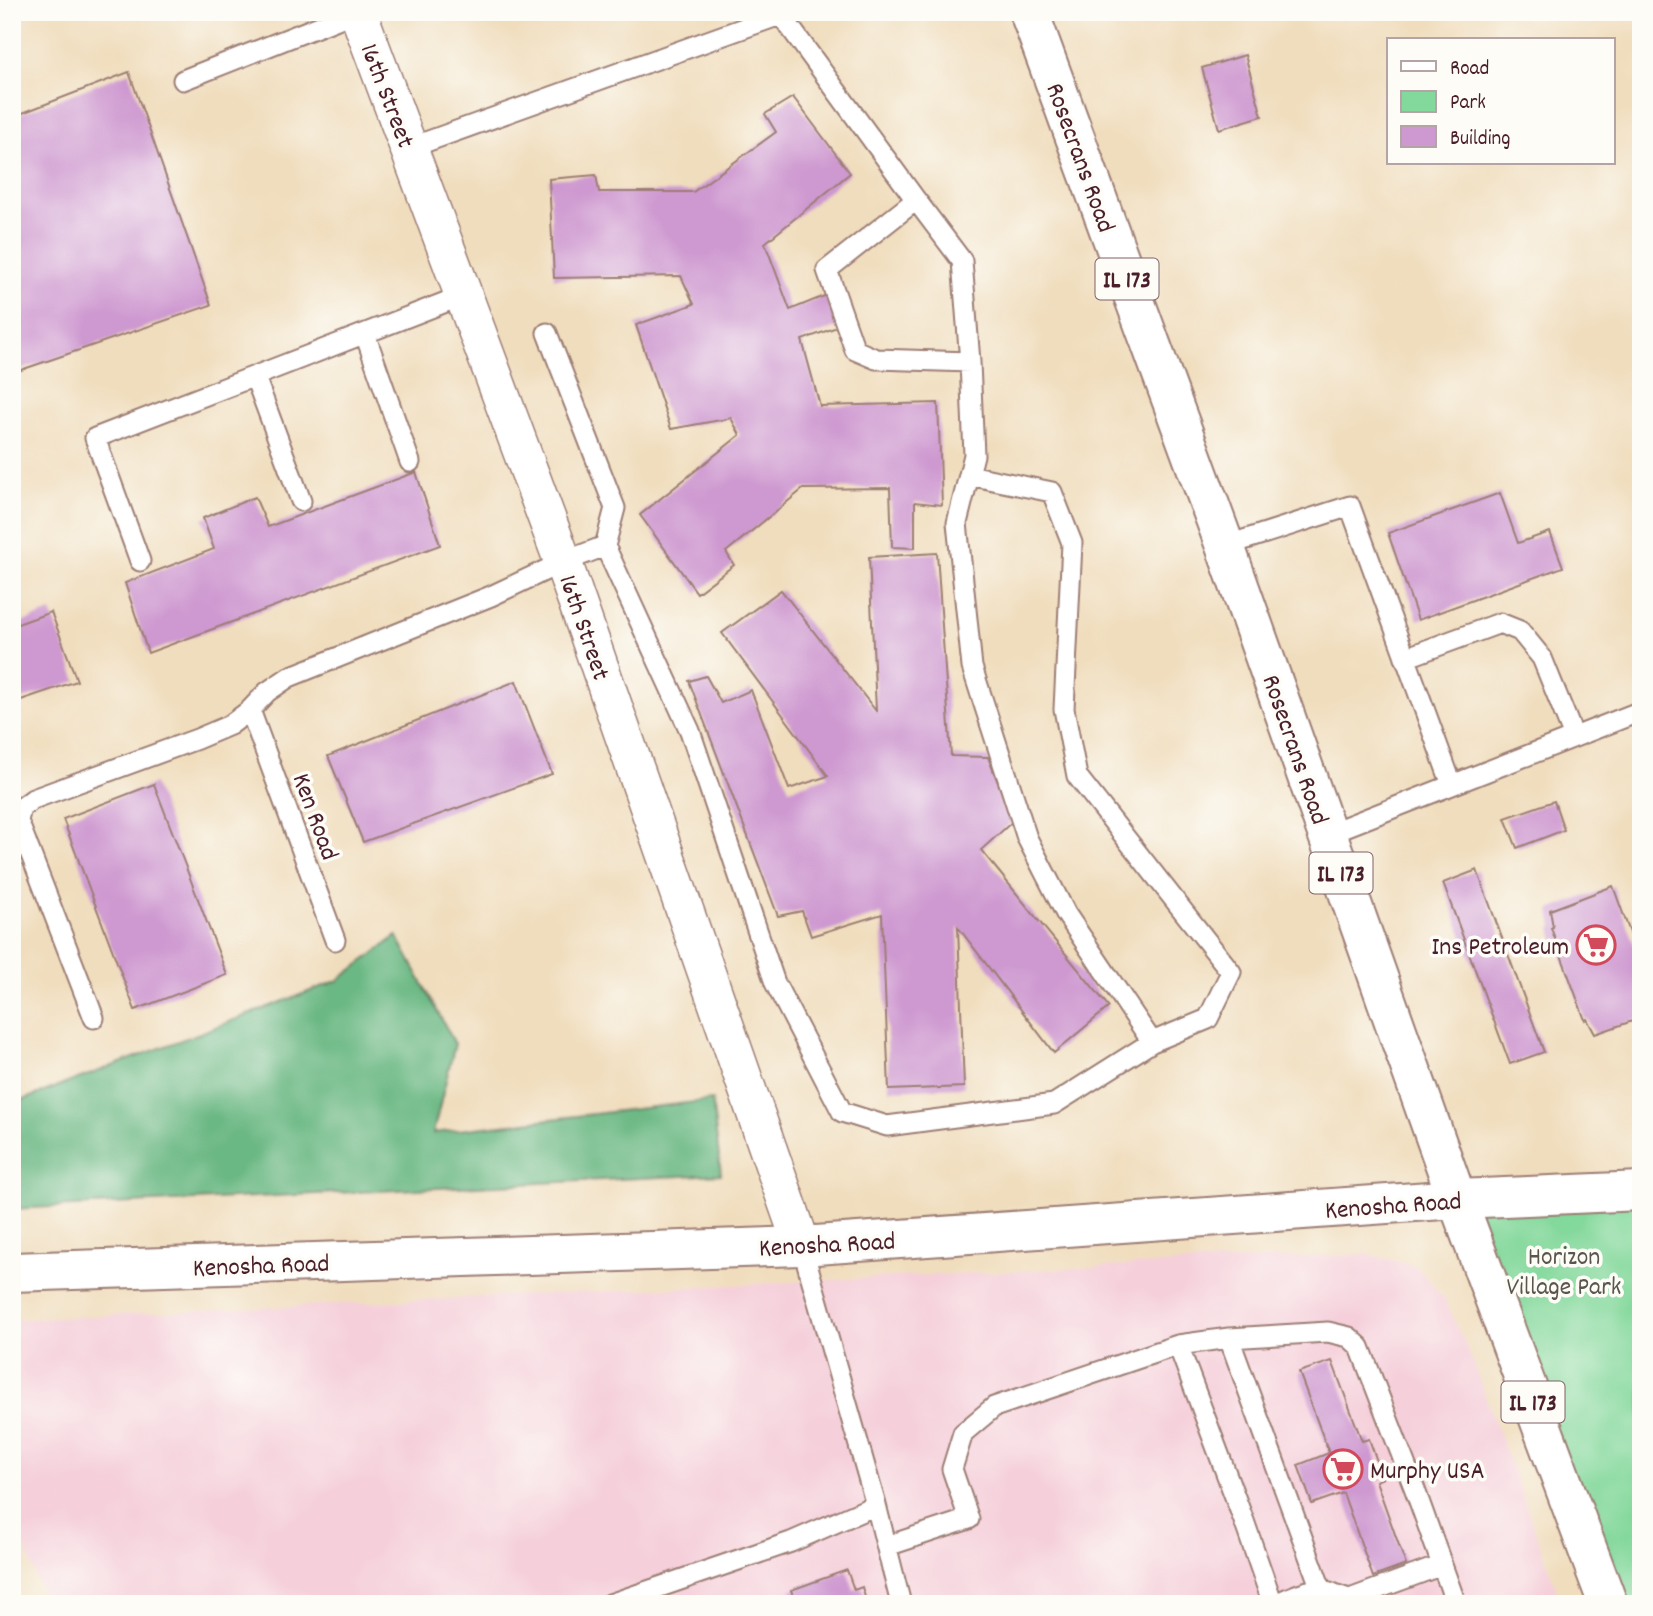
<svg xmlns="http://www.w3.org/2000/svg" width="1653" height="1616" font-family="Dekko,sans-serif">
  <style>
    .built { fill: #f5cfda }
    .green { fill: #83d89b; stroke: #667c63; stroke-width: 2 }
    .forest { fill: #6ab883; stroke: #5a6c57; stroke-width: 2 }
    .building { fill: #ce98d0 }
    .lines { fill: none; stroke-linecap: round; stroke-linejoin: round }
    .lane-casing { stroke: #9d7e74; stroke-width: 23 }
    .street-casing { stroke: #9d7e74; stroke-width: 40 }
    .secondary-casing { stroke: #9d7e74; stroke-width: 42 }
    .primary-casing { stroke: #9d7e74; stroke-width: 42 }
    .lane { stroke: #fff; stroke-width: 19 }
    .street { stroke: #fff; stroke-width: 37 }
    .secondary { stroke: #fff; stroke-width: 38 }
    .primary { stroke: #fff; stroke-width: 38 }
    .labels { text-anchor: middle; stroke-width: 7; stroke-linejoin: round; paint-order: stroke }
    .shield { fill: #fdfcf7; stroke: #806168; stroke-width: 2 }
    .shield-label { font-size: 24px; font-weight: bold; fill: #4a1f2b }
    .street-label { font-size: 26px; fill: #4a1f2b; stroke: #fdfcf7 }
    .poi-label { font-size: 26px; fill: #4a1f2b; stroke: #fdfcf7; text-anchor: end }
    .park-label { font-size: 26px; fill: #5b564d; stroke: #fdfcf7 }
  </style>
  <rect width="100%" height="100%" fill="#fdfcf7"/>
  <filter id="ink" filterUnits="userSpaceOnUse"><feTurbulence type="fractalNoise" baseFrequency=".0143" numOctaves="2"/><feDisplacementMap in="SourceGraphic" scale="14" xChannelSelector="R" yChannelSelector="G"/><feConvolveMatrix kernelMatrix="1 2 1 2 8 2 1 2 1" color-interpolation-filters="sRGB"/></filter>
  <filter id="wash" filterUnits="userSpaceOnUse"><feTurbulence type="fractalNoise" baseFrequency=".00686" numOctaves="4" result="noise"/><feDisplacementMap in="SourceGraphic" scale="28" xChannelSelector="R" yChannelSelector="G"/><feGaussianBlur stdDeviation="1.57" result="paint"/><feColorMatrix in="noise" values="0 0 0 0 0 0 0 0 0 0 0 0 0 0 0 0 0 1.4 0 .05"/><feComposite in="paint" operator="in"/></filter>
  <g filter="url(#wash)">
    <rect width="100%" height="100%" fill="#f0ddbd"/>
    <path class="built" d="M1367 1254 1416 1266 1445 1300 1471 1358 1562 1604H46L12 1511V1320Z"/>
    <path class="green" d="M1641 1190V1604H1607L1457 1199Z"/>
    <path class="forest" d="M397 936 455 1044 433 1133 712 1100 721 1174 12 1209V1104L337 981Z"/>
    <g id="blocks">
      <path class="building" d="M1245 55 1262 116 1219 129 1202 68Z
        M129 72 211 305 12 373V117Z
        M793 97 850 173 765 243 790 310 834 292 845 324 802 340 820 406 938 403 942 505 915 502V548L892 547 890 488 803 489 726 552 734 565 697 593 640 515 740 435 731 418 671 429 636 325 694 304 681 276 554 278 549 179 596 175 599 192H693L776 132 765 114Z
        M416 472 440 545 148 653 125 583 214 549 203 518 255 497 268 527Z
        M1500 493 1518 543 1550 532 1563 567 1418 620 1388 533Z
        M937 553 951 756 988 757 1013 821 981 850 1109 1007 1054 1053 958 927 964 1087 889 1090 882 914 811 936 802 911 778 916 689 681 706 676 721 703 751 690 789 789 828 776 722 633 781 590 876 711 869 557Z
        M51 612 77 681 12 703V626Z
        M516 681 552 774 363 842 328 756Z
        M154 784 227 975 135 1010 63 819Z
        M1554 801 1564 830 1517 848 1505 818Z
        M1477 870 1544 1052 1510 1064 1443 883Z
        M1613 886 1641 963V1018L1595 1034 1587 1019 1585 1020 1551 928 1553 927 1550 910Z
        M1332 1361 1362 1441 1369 1439 1383 1478 1376 1481 1406 1565 1373 1577 1343 1493 1312 1504 1298 1465 1329 1453 1299 1372Z
        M847 1570 854 1590 862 1587 867 1604H796L791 1590Z"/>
    </g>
  </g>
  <g filter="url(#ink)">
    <use href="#blocks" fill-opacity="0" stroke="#9d7e74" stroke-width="2"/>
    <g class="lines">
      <g class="lane-casing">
        <path id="lane" d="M183 80 355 12
          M409 148 780 15
          M916 200 962 261 970 362
          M365 334 410 462
          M255 377 301 501
          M969 475 1052 492 1072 543 1064 709 1077 776 1231 972 1208 1019 1152 1042
          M605 546 690 731 775 983 842 1112 887 1126 1054 1104 1152 1042 1066 914 1027 838 972 667 957 523 974 455 970 362 876 359 855 350 827 270 916 200 779 12
          M1225 546 1350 506 1452 785 1327 834
          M140 561 95 438 464 295
          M1405 658 1500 623 1520 631 1542 658 1574 737
          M250 710 335 940
          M1452 785 1641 711
          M94 1018 18 821 21 808 33 799 197 739 230 725 250 710 267 692 289 677 491 596 563 562 605 546 615 508 547 333
          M802 1246 876 1505 901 1604
          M1229 1338 1321 1589
          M1178 1345 1244 1521 1273 1604
          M887 1546 969 1519 952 1469 963 1433 994 1407 1178 1345 1229 1338 1328 1332 1349 1337 1360 1347 1414 1487 1456 1604
          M610 1604 791 1542 876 1505
          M1275 1604C1286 1599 1311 1587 1323 1590 1332 1592 1340 1597 1350 1599L1442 1565"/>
      </g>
      <g class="street-casing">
        <path id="street" d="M358 12 563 562 802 1246"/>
      </g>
      <g class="secondary-casing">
        <path id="secondary" d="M12 1272 802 1246 1457 1199 1641 1191"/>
      </g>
      <g class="primary-casing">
        <path id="primary" d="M1029 12 1225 546 1457 1199 1608 1604"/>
      </g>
      <use href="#lane" class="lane"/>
      <use href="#street" class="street"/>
      <use href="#secondary" class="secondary"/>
      <use href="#primary" class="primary"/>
    </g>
  </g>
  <defs>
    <g id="supermarket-ring" transform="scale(2.0125)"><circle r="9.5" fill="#fdfcf7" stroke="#d1495b" stroke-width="1.5"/><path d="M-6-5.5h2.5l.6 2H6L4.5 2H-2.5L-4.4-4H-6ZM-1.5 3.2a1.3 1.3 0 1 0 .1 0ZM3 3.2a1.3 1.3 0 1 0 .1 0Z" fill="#d1495b"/></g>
  </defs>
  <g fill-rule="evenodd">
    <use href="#supermarket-ring" x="1596" y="945"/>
    <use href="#supermarket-ring" x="1343" y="1469"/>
  </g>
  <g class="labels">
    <g class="shield">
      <rect x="1095.5" y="258.5" width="63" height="41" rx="5"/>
      <rect x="1309.5" y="852.5" width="63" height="41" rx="5"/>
      <rect x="1501.5" y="1381.5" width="63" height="41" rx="5"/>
    </g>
    <g class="shield-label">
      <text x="1127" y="287">IL 173</text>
      <text x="1341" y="881">IL 173</text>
      <text x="1533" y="1410">IL 173</text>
    </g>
    <g class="street-label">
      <text transform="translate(389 95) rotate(69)" y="9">16th Street</text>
      <text transform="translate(1082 157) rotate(70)" y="9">Rosecrans Road</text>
      <text transform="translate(586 627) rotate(71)" y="9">16th Street</text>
      <text transform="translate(1297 749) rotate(71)" y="9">Rosecrans Road</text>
      <text transform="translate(317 816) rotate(70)" y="9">Ken Road</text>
      <text transform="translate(1393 1204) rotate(-4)" y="9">Kenosha Road</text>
      <text transform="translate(827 1243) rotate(-3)" y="9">Kenosha Road</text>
      <text transform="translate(261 1264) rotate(-2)" y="9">Kenosha Road</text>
    </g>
    <g class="poi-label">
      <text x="1569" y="954">Ins Petroleum</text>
      <text x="1370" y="1478" text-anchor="start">Murphy USA</text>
    </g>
    <g class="park-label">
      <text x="1564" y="1264">Horizon<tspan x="1564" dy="30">Village Park</tspan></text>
    </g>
  </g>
  <rect width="1653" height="1616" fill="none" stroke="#fdfcf7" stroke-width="42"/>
  <rect x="1387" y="38" width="228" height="126" fill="#fdfcf7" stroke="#b5a4a5" stroke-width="2"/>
  <rect x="1401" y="61" width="35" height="10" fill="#ffffff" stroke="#b5a4a5" stroke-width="2"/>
  <text x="1450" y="74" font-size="21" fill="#4a1f2b">Road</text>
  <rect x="1401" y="91" width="35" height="21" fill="#83d89b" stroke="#b5a4a5" stroke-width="2"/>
  <text x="1450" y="108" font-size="21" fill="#4a1f2b">Park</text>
  <rect x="1401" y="126" width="35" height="21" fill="#ce98d0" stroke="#b5a4a5" stroke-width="2"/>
  <text x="1450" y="144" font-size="21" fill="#4a1f2b">Building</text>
</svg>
